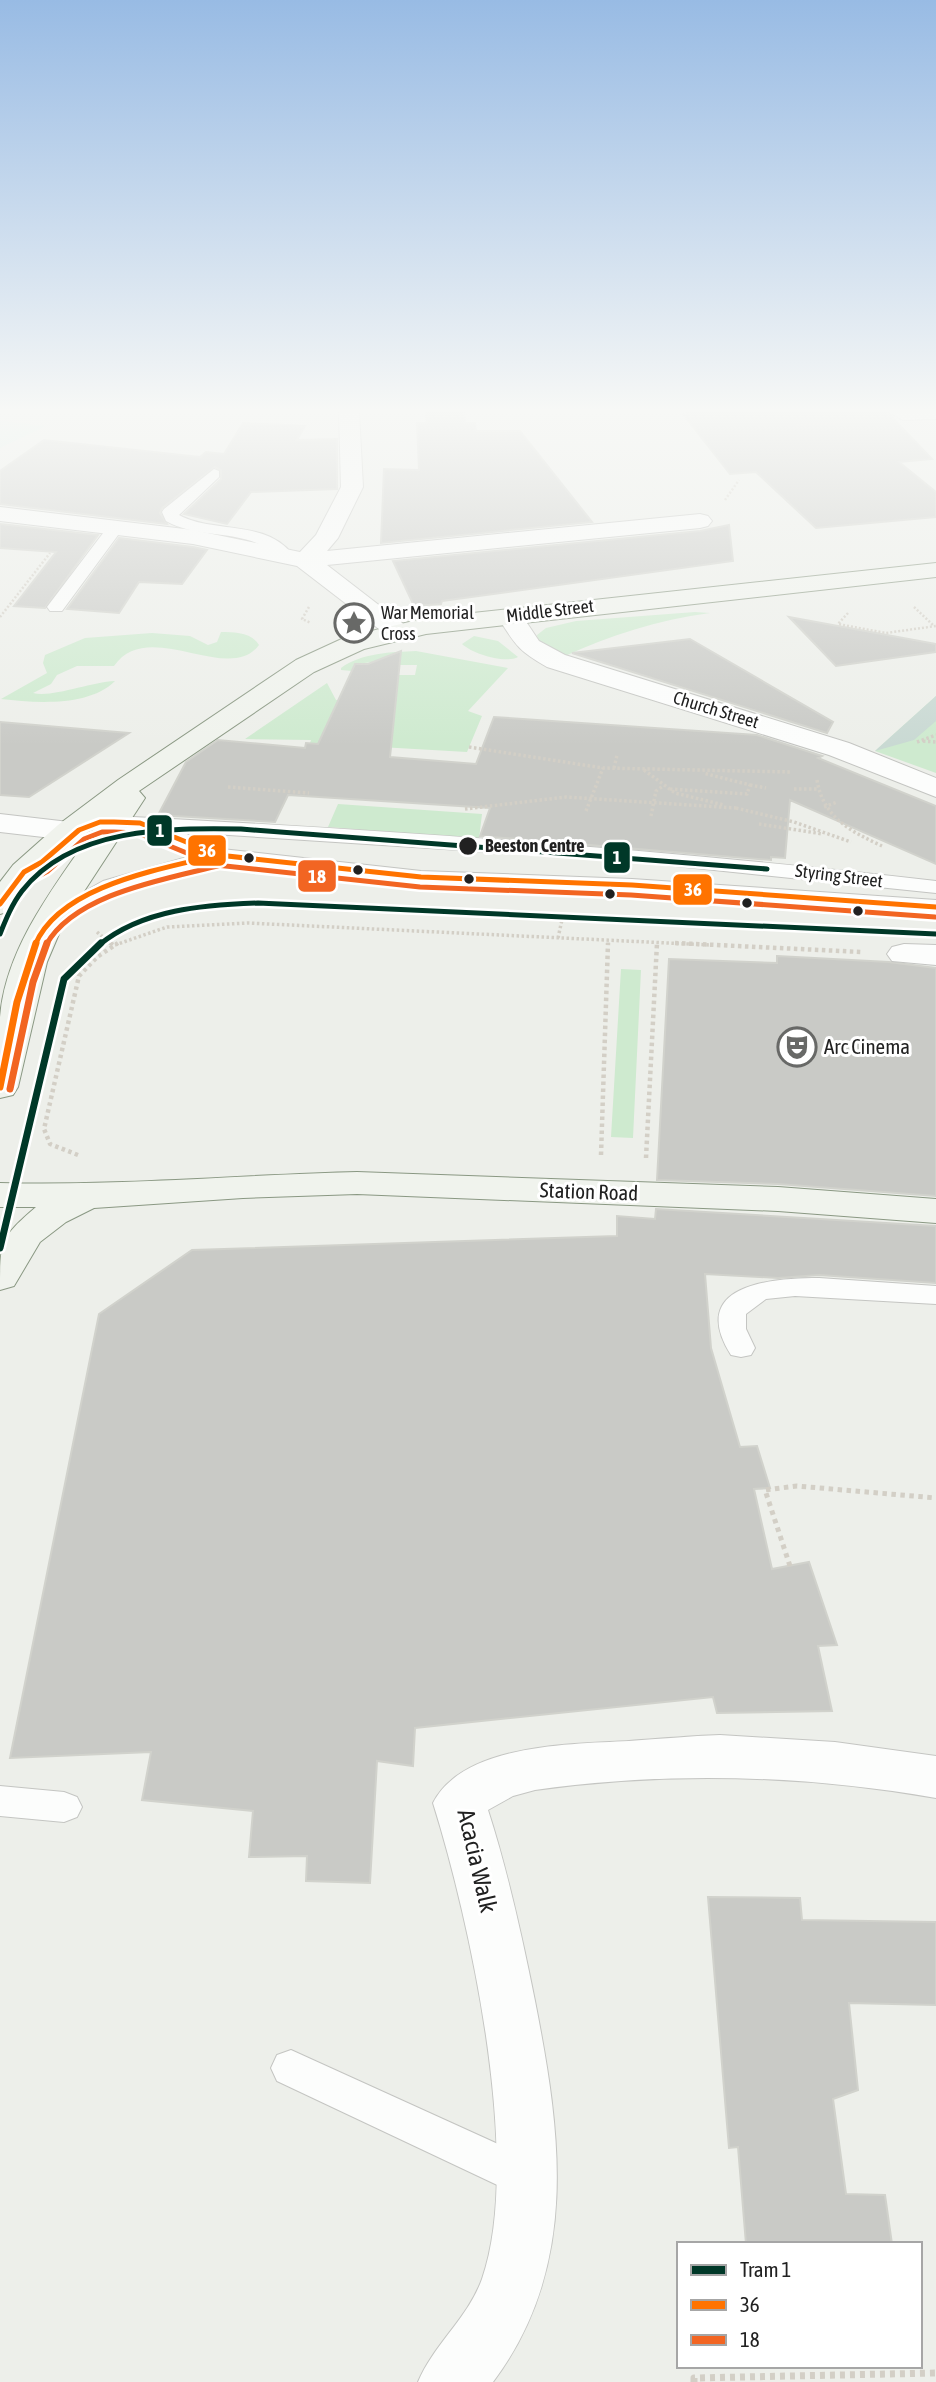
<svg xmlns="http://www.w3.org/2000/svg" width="936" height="2382" font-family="'Asap Condensed',sans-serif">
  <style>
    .grass { fill: #ceeacf }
    .cemetery { fill: #c9d9d3 }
    .park { fill: #daf2e8 }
    .building { fill: #c9cac6; stroke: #d1d2cc; stroke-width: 2 }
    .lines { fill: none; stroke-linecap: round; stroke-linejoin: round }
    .service-casing { stroke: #c4c5c2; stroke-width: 2 }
    .pedestrian-casing { stroke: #c4c5c2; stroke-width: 2 }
    .minor-casing { stroke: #c4c5c2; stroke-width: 2 }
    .secondary-casing { stroke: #8a9883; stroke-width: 2 }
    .path-far4 { stroke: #d3cfc6; stroke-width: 2.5; stroke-dasharray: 2 2; stroke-linecap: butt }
    .path-far3 { stroke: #d3cfc6; stroke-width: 3.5; stroke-dasharray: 2.5 2.5; stroke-linecap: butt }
    .path-far2 { stroke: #d3cfc6; stroke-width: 4.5; stroke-dasharray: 3.5 3.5; stroke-linecap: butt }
    .path-far1 { stroke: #d3cfc6; stroke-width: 5; stroke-dasharray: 4.5 4.5; stroke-linecap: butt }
    .path { stroke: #d3cfc6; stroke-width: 7; stroke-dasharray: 5 5; stroke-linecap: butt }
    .service { fill: #fcfdfc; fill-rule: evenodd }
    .pedestrian { fill: #fcfdfc; fill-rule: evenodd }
    .minor { fill: #fcfdfc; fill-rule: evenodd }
    .secondary { fill: #f0f3ed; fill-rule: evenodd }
    .bus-1-far1-casing { stroke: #fff; stroke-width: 10 }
    .bus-1-casing { stroke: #fff; stroke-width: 12 }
    .bus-2-far1-casing { stroke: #fff; stroke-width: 10 }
    .bus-2-casing { stroke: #fff; stroke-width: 12 }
    .bus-1-far1 { stroke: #ff7300; stroke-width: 5 }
    .bus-1 { stroke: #ff7300; stroke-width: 7 }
    .bus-2-far1 { stroke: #f26522; stroke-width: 5 }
    .bus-2 { stroke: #f26522; stroke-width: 7 }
    .tram-1-far1-casing { stroke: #fff; stroke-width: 10 }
    .tram-1-casing { stroke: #fff; stroke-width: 12 }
    .tram-1-far1 { stroke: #003828; stroke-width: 5 }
    .tram-1 { stroke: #003828; stroke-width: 7 }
    .stop-dot { fill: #212121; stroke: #fff; stroke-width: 2.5 }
    .labels { text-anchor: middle; stroke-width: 6; stroke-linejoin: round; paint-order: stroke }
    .far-street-label { font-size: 18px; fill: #212121; stroke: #fff }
    .far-poi-label { font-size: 18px; fill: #212121; stroke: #fff; text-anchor: start }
    .far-stop-label { font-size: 18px; font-weight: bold; fill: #212121; stroke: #fff; text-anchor: start }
    .poi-label { font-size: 21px; fill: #212121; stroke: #fff; text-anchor: start }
    .street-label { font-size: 21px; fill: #212121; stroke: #fff }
    .near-street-label { font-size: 24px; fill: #212121; stroke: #fff }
    .line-badge { stroke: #fff; stroke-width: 2.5 }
    .badge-label { font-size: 19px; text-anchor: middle; font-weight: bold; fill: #fff }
  </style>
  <rect width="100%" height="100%" fill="#edefea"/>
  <path class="grass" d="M695 612 710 613C657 620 611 635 563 657L538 643 537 635 546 628 576 621Z
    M221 632C234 632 251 632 259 645 229 686 148 616 114 666H77L57 675 51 684 33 693C52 698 90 682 115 681 89 707 36 703 1 699L47 673 43 663 45 655 85 638 152 633 190 636 208 645 217 642Z
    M474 636 498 641 518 657C505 664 473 654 462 644Z
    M416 651 508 668 468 711 482 716 467 752 310 743 311 740 245 739 327 683 336 700 395 702 399 675H415L417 665H400L392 660 355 664 352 671 341 670V668C361 653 392 652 416 651Z
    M936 696V773L875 751Z
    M338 804 482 814 479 839 328 827Z
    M621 969 641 970 633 1138 611 1137Z"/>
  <path class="cemetery" d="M936 696V721L914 740 875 751Z"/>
  <path class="park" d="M0 420 4 421 46 426 0 448Z"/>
  <path class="building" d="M426 412H464L465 423H475L476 431H520L592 522 381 543 384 469 419 470 417 423H427Z
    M687 412H887L932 459 899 462 936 492V517L816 528 756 472 730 474 683 414H689Z
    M243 423 305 426 297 440 337 439V489L251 492 227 524 184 514 221 479V470L215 467 162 508 160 513 167 524 0 504V471L44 440 200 457 206 452 224 454Z
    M0 524 98 535 45 608 14 606 56 552 0 548Z
    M729 525 733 561 442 601 441 604 414 606 393 561 700 531Z
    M119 538 193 547 207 550 182 584 139 582 119 613 67 609Z
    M789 617 936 644V652L836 666Z
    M690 639 833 722 827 733 572 653Z
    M401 651 390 757 476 764 494 717 757 735 822 756 818 758 936 806V864L790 800 785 858 771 857V860L480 836 490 808 288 795 275 822 158 815 186 762 218 740 305 748 306 743 318 744 355 664H368Z
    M0 722 129 733 29 797 0 795Z
    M777 956 889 962 936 968V1196L778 1184 657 1180 669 959 777 963Z
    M656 1209 936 1226V1283L819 1275 778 1278 705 1274 711 1348 740 1447 757 1446 770 1488 754 1489 772 1569 809 1562 837 1645 818 1646 832 1711 717 1713 713 1697 415 1728 413 1766 377 1761 370 1883 306 1881 307 1856 249 1857 253 1811 142 1800 151 1752 10 1758 99 1314 192 1250 617 1236V1216L655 1219Z
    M708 1897 800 1898 802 1920 936 1922V2005L849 2003 858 2090 833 2099 846 2194 885 2195 892 2244H746L738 2147 729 2148Z"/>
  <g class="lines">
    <g class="service-casing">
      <path id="service" d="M889 412H936V419L903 420Z
        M214 469 219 471V477L179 515C214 534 265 519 292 554L290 557H278C248 527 201 541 166 521L162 512 164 509Z
        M116 522 124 527 62 611H50L47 607 50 603 110 524Z
        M114 816C389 830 663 849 936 881V893L628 861 182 832 222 849 421 871 632 879 936 900V914L632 891 421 883 219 861 119 891 56 927H40L37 922 40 917 103 881 198 854 148 830 107 826 104 822 107 818Z
        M819 1278 936 1286V1304L795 1296 766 1299 746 1314V1329L755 1348 751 1355 741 1357 731 1355C687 1285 770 1278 819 1278Z
        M0 1786 64 1792 77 1797 82 1807 77 1817 64 1822 0 1816Z
        M291 2050 540 2163 546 2177 540 2191 525 2197 510 2191 277 2081 271 2068 277 2055Z"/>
    </g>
    <g class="pedestrian-casing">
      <path id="pedestrian" d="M904 944 936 945V965L892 961 887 954 892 947Z"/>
    </g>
    <g class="minor-casing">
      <path id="minor" d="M339 412H359L363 487 338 538 327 551 700 514 708 516 712 521 708 526 700 528 327 565 406 626 410 631 406 636H388L297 566 193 544 0 521V507L193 530 300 552 316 535 341 487Z
        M510 608 519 611 539 641 565 655 849 743 936 778V797L829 755 547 667C516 649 516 645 497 616L501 611Z
        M0 814 69 822 80 825 84 831 80 837 69 840 0 832Z
        M720 1735 835 1742 936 1756V1798C803 1775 669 1771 535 1790L513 1796 488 1810C508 1872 522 1936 535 2001 561 2133 580 2266 493 2382H418C434 2344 468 2318 482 2279 523 2161 470 1921 433 1803 463 1744 571 1744 629 1741 659 1739 690 1736 720 1735Z"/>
    </g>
    <g class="secondary-casing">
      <path id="secondary" d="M936 563V577L426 634 364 649 314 672 139 791 145 798 64 922 47 962 18 1087 13 1095 0 1098C0 1071 0 1044 0 1017 6 944 59 881 98 823L35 879 11 911 0 914V882L13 865 58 825 118 780 296 660 346 637 426 618Z
        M357 1172 778 1187 936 1199V1223L778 1211 357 1194 243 1198 94 1208 66 1222 40 1242 14 1286 0 1290C0 1241 0 1238 36 1207H0V1183C119 1186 238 1175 357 1172Z"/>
    </g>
    <path class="path-far4" d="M797 425 866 421
      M725 500 739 480
      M309 607 302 619 311 623
      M914 607 934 626
      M848 613 838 624 886 633 936 626
      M0 617 50 553"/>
    <path class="path-far3" d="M923 741 936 742
      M917 742 936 735
      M469 747 603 768 791 772
      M614 768 617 755
      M644 770 675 793 724 805
      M817 780C823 817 850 831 882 846
      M750 785 766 788
      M228 787 309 793
      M670 789 747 794 750 785 703 773
      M794 789H817
      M824 807 837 802
      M736 808 794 822 851 842
      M465 809 566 797 736 808
      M586 811 603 768
      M651 816 656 791 663 786
      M759 824 823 834
      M97 932 112 945
      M558 938 563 915
      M115 945 167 927 248 923 710 945
      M608 945V940"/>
    <path class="path-far2" d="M110 943 113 945
      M675 943 861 952
      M78 1155 50 1144 44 1129 79 976 97 957 118 943
      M601 1155 608 943
      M646 1158 657 943"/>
    <path class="path-far1" d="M790 1566 765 1490 797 1486 936 1498"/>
    <path class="path" d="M694 2382V2378L936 2373"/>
    <use href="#service" class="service"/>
    <use href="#pedestrian" class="pedestrian"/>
    <use href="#minor" class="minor"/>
    <use href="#secondary" class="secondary"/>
    <g class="bus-1-far1-casing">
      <path id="bus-1-far1" d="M0 904 24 872 42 862 79 830 100 822H114L140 823 218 855 421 877 632 885 936 907
        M35 945C60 885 162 869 218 855"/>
    </g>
    <g class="bus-1-casing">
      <path id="bus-1" d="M0 1087 17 1002 36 943"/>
    </g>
    <g class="bus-2-far1-casing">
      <path id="bus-2-far1" d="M8 910 31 880 48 871 84 839 102 832H114L138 833 216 865 420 887 631 895 935 917
        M46 945C75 893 167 879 221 865"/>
    </g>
    <g class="bus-2-casing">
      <path id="bus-2" d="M10 1089 33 982 47 943"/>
    </g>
    <use href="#bus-1-far1" class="bus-1-far1"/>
    <use href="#bus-1" class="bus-1"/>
    <use href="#bus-2-far1" class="bus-2-far1"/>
    <use href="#bus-2" class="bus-2"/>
    <g class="tram-1-far1-casing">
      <path id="tram-1-far1" d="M0 934C6 919 12 904 22 891 72 827 168 828 241 829L767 869
        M99 945C143 909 204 905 258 903L936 934"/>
    </g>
    <g class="tram-1-casing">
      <path id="tram-1" d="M0 1248 64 979 101 943"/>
    </g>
    <use href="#tram-1-far1" class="tram-1-far1"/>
    <use href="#tram-1" class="tram-1"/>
  </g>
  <linearGradient id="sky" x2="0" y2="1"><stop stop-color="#98bbe4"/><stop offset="0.55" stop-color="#f7f8f6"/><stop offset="1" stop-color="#f7f8f6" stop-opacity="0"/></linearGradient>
  <rect width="936" height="746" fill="url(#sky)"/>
  <defs>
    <g id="sight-ring" transform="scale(2.0125)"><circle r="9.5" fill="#fff" stroke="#686967" stroke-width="1.5"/><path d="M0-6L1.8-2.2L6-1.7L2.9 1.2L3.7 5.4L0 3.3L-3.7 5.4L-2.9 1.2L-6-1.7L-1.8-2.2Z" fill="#686967"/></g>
    <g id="theatre-ring" transform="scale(2.0125)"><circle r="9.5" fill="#fff" stroke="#686967" stroke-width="1.5"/><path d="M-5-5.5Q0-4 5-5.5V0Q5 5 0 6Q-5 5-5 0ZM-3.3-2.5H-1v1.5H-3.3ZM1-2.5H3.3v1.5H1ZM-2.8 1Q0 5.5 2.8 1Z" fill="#686967"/></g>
  </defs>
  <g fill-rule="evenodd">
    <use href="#sight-ring" x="354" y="623"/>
    <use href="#theatre-ring" x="797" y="1047"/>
  </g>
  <g class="stop-dot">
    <circle cx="468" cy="846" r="10"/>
    <circle cx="249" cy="858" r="6"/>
    <circle cx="358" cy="870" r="6"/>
    <circle cx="469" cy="879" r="6"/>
    <circle cx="610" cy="894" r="6"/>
    <circle cx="747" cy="903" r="6"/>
    <circle cx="858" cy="911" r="6"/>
  </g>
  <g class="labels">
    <g class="far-street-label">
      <text transform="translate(550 611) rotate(-7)" y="6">Middle Street</text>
      <text transform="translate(716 710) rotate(17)" y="6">Church Street</text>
      <text transform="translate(839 876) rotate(7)" y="6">Styring Street</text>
    </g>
    <g class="far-poi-label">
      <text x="381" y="619">War Memorial<tspan x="381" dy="21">Cross</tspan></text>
    </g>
    <g class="far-stop-label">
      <text x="485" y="852">Beeston Centre</text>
    </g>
    <g class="poi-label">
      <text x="824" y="1054">Arc Cinema</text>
    </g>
    <g class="street-label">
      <text transform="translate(589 1192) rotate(2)" y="7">Station Road</text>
    </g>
    <g class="near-street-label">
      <text transform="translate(477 1861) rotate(77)" y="8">Acacia Walk</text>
    </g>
  </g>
  <g class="line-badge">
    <rect x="146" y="814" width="27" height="33" rx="7" fill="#003828"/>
    <rect x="187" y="834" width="40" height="33" rx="7" fill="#ff7300"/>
    <rect x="603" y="841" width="28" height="33" rx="7" fill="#003828"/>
    <rect x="297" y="859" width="40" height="34" rx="7" fill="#f26522"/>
    <rect x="672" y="873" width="41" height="33" rx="7" fill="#ff7300"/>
  </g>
  <g class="badge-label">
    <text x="160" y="837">1</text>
    <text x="207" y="857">36</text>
    <text x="617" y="864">1</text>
    <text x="317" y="883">18</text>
    <text x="693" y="896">36</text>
  </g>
  <rect x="677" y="2242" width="245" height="126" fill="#ffffff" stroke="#a6a6a6" stroke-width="2"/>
  <rect x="691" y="2265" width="35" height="10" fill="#003828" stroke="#a6a6a6" stroke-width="2"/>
  <text x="740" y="2277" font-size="21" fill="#212121">Tram 1</text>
  <rect x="691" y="2300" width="35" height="10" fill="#ff7300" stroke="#a6a6a6" stroke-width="2"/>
  <text x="740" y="2312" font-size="21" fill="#212121">36</text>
  <rect x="691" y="2335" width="35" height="10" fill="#f26522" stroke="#a6a6a6" stroke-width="2"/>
  <text x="740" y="2347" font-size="21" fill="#212121">18</text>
</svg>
